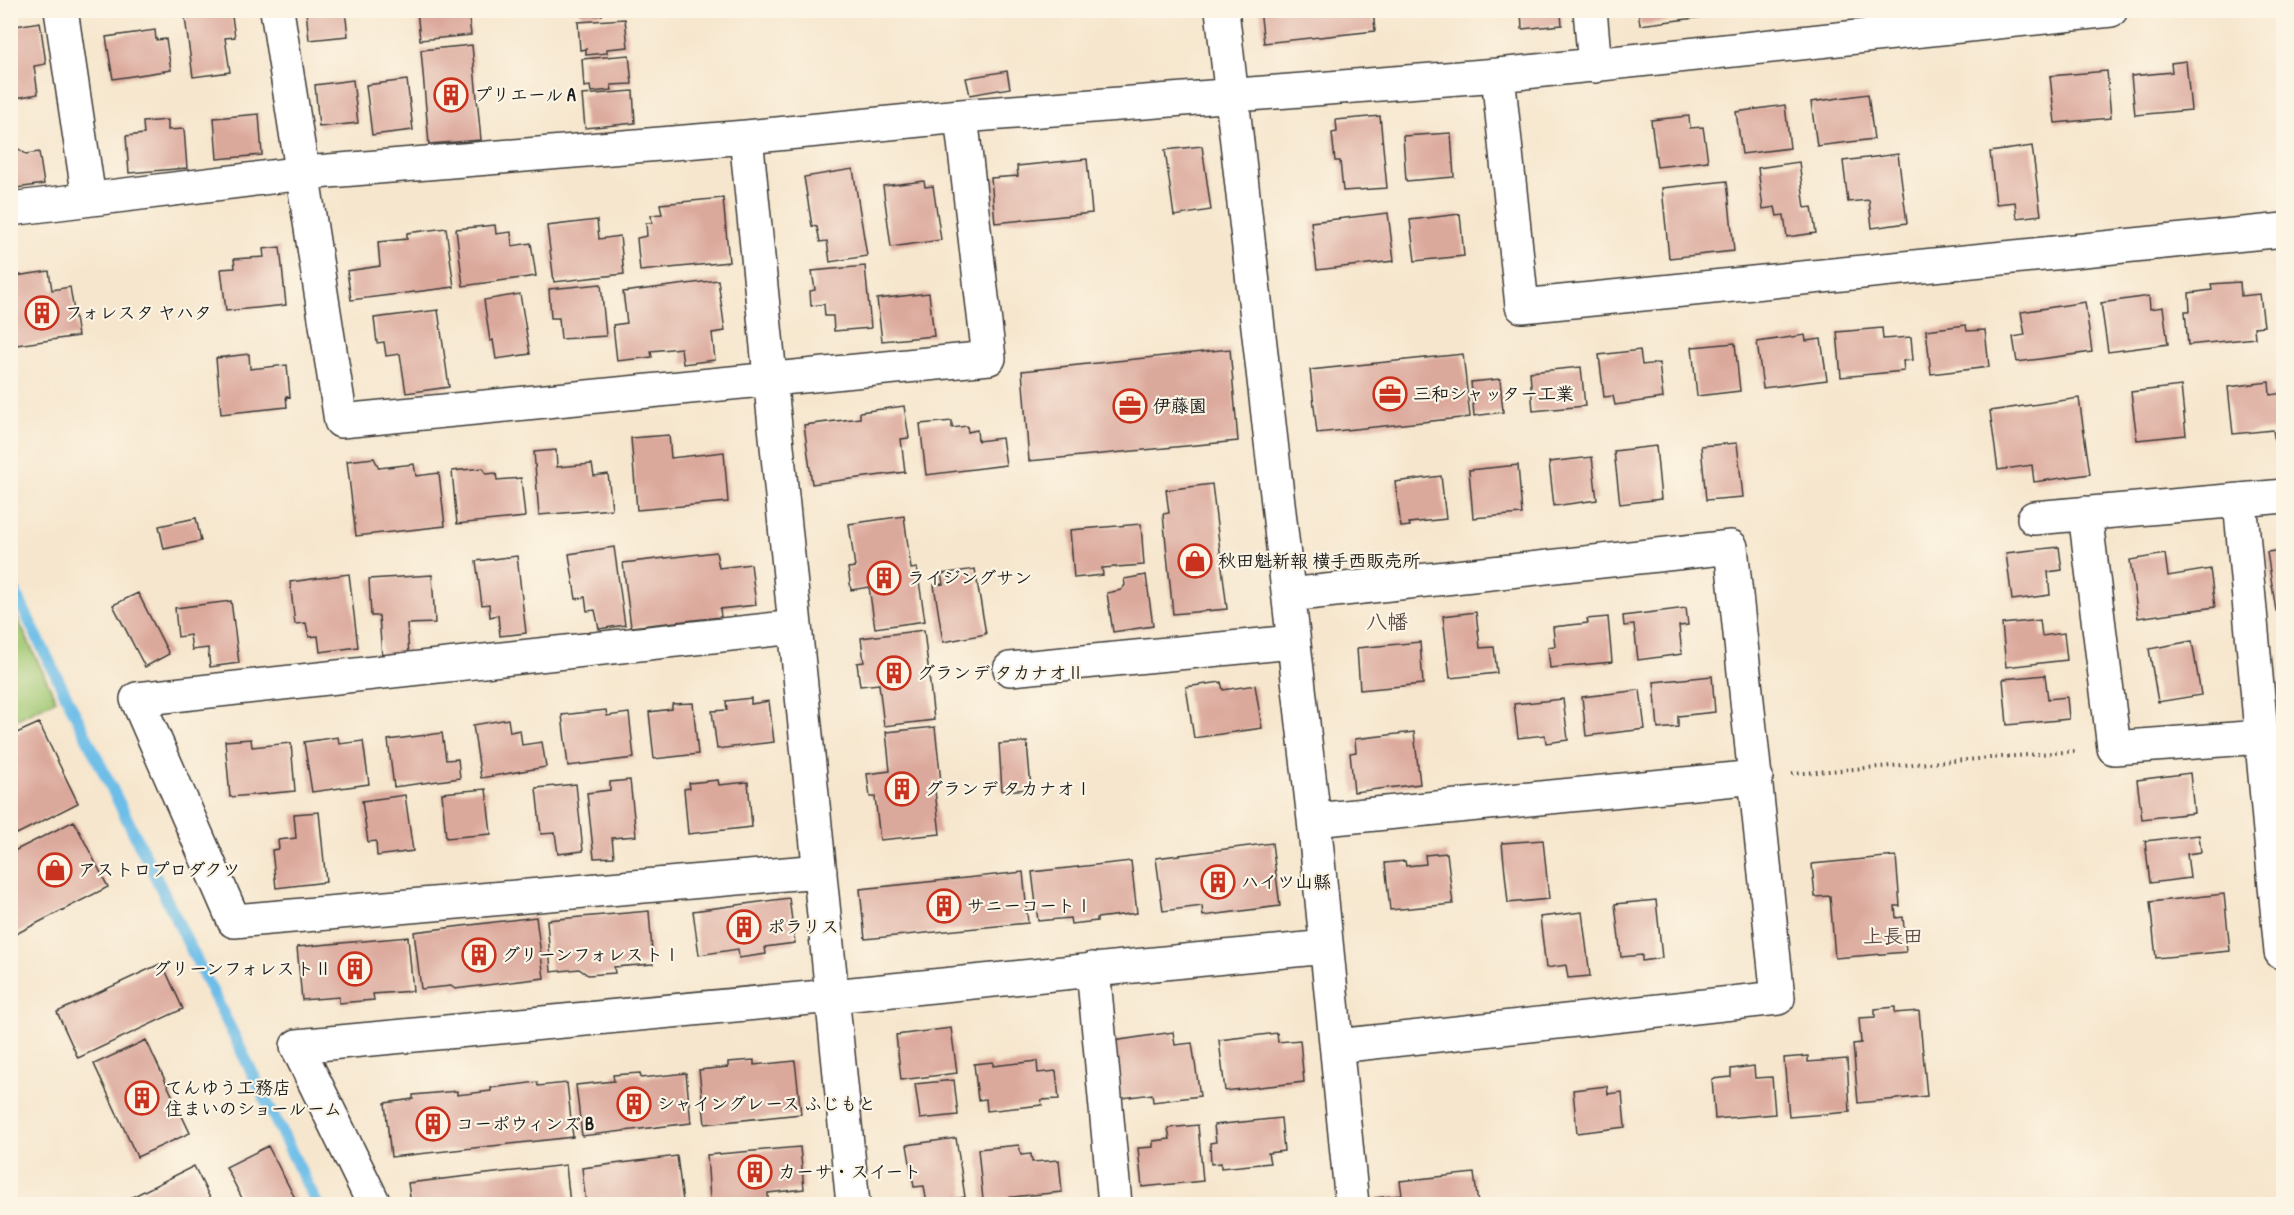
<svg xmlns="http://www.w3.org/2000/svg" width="2294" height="1215" font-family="'Patrick Hand','Klee One',sans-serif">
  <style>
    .green { fill: #a0c772; stroke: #5e7247; stroke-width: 1.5 }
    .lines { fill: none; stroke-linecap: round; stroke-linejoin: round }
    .stream { stroke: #6cbde8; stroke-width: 12 }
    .building { fill: #dba99c }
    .street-casing { stroke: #3d3a37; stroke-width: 36 }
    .path { stroke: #3d3a37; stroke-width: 4; stroke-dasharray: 1.5 4.5; stroke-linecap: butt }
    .street { stroke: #fff; stroke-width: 33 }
    .labels { text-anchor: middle; stroke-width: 4.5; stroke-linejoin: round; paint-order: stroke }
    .poi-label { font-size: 18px; font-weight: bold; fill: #1c1c1c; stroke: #fcf5e5; text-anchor: start }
    .neighbourhood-label { font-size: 20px; font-weight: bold; fill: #5f4d49; stroke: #fcf5e5 }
    .quarter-label { font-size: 21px; font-weight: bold; fill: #5f4d49; stroke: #fcf5e5 }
  </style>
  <rect width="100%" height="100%" fill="#fcf5e5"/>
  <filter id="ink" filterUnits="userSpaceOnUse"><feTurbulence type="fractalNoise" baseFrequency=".0167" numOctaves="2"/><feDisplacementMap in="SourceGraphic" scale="12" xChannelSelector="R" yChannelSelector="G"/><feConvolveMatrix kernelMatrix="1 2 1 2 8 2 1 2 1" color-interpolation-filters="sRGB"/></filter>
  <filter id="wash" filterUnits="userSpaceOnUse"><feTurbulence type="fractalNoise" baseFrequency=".008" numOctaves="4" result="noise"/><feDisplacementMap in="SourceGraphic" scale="24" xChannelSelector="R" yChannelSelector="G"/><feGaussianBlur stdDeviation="1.35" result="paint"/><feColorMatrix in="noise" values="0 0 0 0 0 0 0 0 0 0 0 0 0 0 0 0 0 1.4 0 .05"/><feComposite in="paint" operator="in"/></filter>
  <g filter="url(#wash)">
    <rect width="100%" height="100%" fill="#f6e6cd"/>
    <path class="green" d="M11 605 56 700 11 722H10Z"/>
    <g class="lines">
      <path class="stream" d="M10 582 317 1204"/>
    </g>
    <g id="blocks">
      <path class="building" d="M184 10H231L235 37 225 38 230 72 193 77Z
        M306 10H345L348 36 309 40Z
        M417 10H468L471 35 420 40Z
        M581 10H601L602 15 581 16Z
        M1260 10H1373L1375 31 1264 43Z
        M1521 10H1565V13L1561 14 1562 25 1522 29Z
        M1638 10H1703V17L1640 25Z
        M625 19 628 47 607 49V53L586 55V49L580 50 578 22Z
        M40 22 46 64 34 66 38 94 10 99V27Z
        M155 30 156 40 166 39 171 70 113 79 106 37Z
        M472 45 481 140 429 144 421 50Z
        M629 55 632 84 611 85 612 90 591 92 590 86 584 87 582 59Z
        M2186 61 2191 110 2135 115 2131 76 2172 72 2171 63Z
        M1007 71 1010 88 970 95 966 78Z
        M2107 71 2111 118 2055 123 2050 76Z
        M353 80 358 123 319 127 315 85Z
        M407 80 413 130 372 135 366 85Z
        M633 91 635 123 585 128 582 95Z
        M1868 94 1874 139 1817 146 1811 102Z
        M1785 105 1790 148 1742 154 1736 112Z
        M259 114 262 155 217 159 214 118Z
        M1380 116 1387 188 1343 191 1340 161H1335L1332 133 1337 132 1336 120Z
        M1689 116 1690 128 1703 127 1708 161 1657 167 1651 120Z
        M168 120V130L184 129 187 168 129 173 126 136 144 134 143 122Z
        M1451 133 1454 177 1406 181 1403 136Z
        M10 143 26 154 39 152 44 184 10 189Z
        M1202 146 1211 210 1174 216 1165 150Z
        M2032 146 2041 215 2017 218 2015 202 1996 204 1990 152Z
        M1898 154 1907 223 1872 228 1869 200 1848 202 1843 161Z
        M1087 159 1092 213 995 223 991 178 1018 176 1017 166Z
        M1799 162 1805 208 1812 207 1816 233 1787 237 1784 215 1777 216 1775 207 1763 209 1758 168Z
        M853 169 867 256 830 262 827 241 820 242 817 227 812 226 804 177Z
        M924 181 925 187 933 186 941 240 891 247 883 186Z
        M1727 181 1734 251 1669 258 1662 188Z
        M723 198 729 262 640 271 637 238 647 236 646 223H652L651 215 662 214 660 204Z
        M1388 213 1394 261 1317 270 1311 222Z
        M1460 214 1464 256 1415 261 1410 220Z
        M597 220 599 239 620 236 624 274 554 282 547 226Z
        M495 225 496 234 511 232 512 246 531 243 536 276 463 286 456 229Z
        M446 228 454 287 351 300 347 271 380 266 378 242 407 239V233Z
        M280 247 286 305 226 311 221 269 235 268 234 259 264 257 263 249Z
        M865 266 871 328 834 331 833 316H825L824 304 811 306 810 291 815 290 812 271Z
        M49 271 52 290 70 287 78 336 10 346V290L18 289 16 276Z
        M718 280 725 331 712 333 715 360 683 364 681 348 651 351 652 357 617 361 613 325 627 323 623 292Z
        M2240 282 2241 296 2260 294 2264 326 2254 327 2255 338 2188 345 2185 311H2190L2189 293 2212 290 2211 284Z
        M601 284 606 336 561 339 559 318H551L549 289Z
        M929 293 934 336 882 341 877 299Z
        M520 294 530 354 496 359 493 340 490 341 484 300Z
        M2149 296 2150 309 2163 307 2168 344 2108 352 2101 303Z
        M2085 302 2092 352 2017 362 2013 337 2025 335 2021 312Z
        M438 310 449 387 406 393 400 354 386 356 384 342 377 343 374 318Z
        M1966 325 1967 331 1985 330 1989 367 1931 374 1926 330Z
        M1882 328 1883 339 1911 337 1913 360 1903 361 1904 371 1841 377 1837 332Z
        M1805 335 1806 341 1821 339 1827 380 1763 388 1757 342Z
        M1735 343 1740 391 1697 396 1692 347Z
        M1230 349 1238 441 1029 461 1022 371Z
        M1640 350 1642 365 1659 363 1663 398 1615 405 1613 396 1604 397 1599 355Z
        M249 354 250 369 287 365 290 397 286 396 287 407 221 414 216 358Z
        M1463 354 1470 417 1317 433 1310 370Z
        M1581 367 1585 406 1533 411 1530 372Z
        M1500 379 1503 412 1474 416 1471 382Z
        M2269 382 2270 395 2284 393V441L2275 443 2273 430 2233 434 2228 387Z
        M2181 386 2186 435 2137 440 2131 392Z
        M2079 398 2090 474 2034 482 2032 465 1998 470 1990 411Z
        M904 406 909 438 901 439 905 472 812 484 804 425 860 418V412Z
        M952 421V428L967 426 968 432 977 430 978 441 1002 438 1006 465 926 475 920 424Z
        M669 435 671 458 724 452 728 502 637 510 631 438Z
        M1737 443 1743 497 1706 500 1701 446Z
        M1656 446 1661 499 1620 504 1614 451Z
        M556 450 557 467 592 464 594 476 608 474 612 509 539 515 534 452Z
        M1592 457 1597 500 1554 506 1549 462Z
        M374 458 379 468 414 464 416 476 439 473 445 526 356 536 347 461Z
        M1518 465 1522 514 1473 518 1469 470Z
        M483 468 486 474 496 473 497 480 521 478 525 517 457 524 452 471Z
        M1441 476 1446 519 1409 523 1410 526 1401 527 1395 482Z
        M1212 484 1227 609 1173 614 1163 514 1169 513 1166 490Z
        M904 516 911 569 917 568 925 621 875 628 869 587 851 590 848 568 855 567 849 524Z
        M196 518 201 541 164 549 159 526Z
        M1141 524 1144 565 1102 568 1103 575 1074 578 1070 530Z
        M614 547 625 625 599 629 595 610 587 611 585 597 576 599 569 554Z
        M2059 547 2062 570 2048 572 2050 595 2012 600 2006 553Z
        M2284 550V610L2276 611 2267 552Z
        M716 552 719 568 751 564 756 605 720 609 721 617 631 627 623 563Z
        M2165 554 2168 576 2210 569 2215 607 2138 618 2130 560Z
        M517 556 526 633 500 636 498 615 490 617 489 604 482 605 476 561Z
        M975 569 986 634 943 642 934 585 943 584 941 574Z
        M349 574 358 647 320 652 318 636 309 637 306 623 295 624 290 582Z
        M432 575 435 623 407 624 409 656 382 657 379 616H371L369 579Z
        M1146 575 1153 626 1113 632 1107 593 1121 590 1125 585 1124 579Z
        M138 593 169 654 145 667 113 605Z
        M231 601 239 663 210 667 208 648 192 650 190 635 178 637 175 608Z
        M1686 608 1688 625 1679 626 1682 654 1638 660 1634 625 1624 626 1623 616Z
        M1476 612 1480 648 1494 647 1497 673 1450 678 1443 616Z
        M1608 617 1612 662 1550 668 1548 647 1555 646 1553 627 1588 623 1587 619Z
        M2040 620 2042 636 2064 633 2067 660 2006 667 2002 624Z
        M924 630 934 720 884 726 879 684 860 686 857 663 864 662 861 638Z
        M2192 641 2201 695 2158 702 2149 649Z
        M1420 642 1423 684 1360 690 1357 648Z
        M2045 675 2048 699 2067 697 2069 719 2007 725 2003 679Z
        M1712 676 1715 712 1678 716V727L1658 729 1654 682Z
        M1221 682 1223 690 1255 685 1262 728 1194 738 1186 687Z
        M1640 690 1645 729 1586 736 1582 697Z
        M751 698V704L769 701 774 742 717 749 712 711 727 710 726 701Z
        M1563 699 1568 740 1546 743 1545 735 1518 738 1514 704Z
        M693 703 698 754 654 759 649 712 672 709V704Z
        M606 710 607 716 629 713 634 758 568 766 562 715Z
        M508 719 510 732 520 730 522 745 542 742 546 767 481 778 473 725Z
        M39 723 78 803 17 834 10 820V736Z
        M935 727 941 782H934L940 834 880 840 875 797H870L867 774 890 771 886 732Z
        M1414 732 1420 784 1354 792 1350 753 1356 752 1355 739Z
        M442 733 446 760 458 759 460 778 394 787 388 740Z
        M338 737 339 744 363 741 369 784 312 792 304 742Z
        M251 739 252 747 291 743 295 791 230 797 225 741Z
        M1027 742 1031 789 1002 791 999 744Z
        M2190 773 2194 813 2142 819 2137 780Z
        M630 780 636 836 612 838 614 857 594 858 587 793 610 790V782Z
        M718 780 719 785 748 782 752 827 688 834 684 789 690 788 689 783Z
        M576 784 583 851 558 854 555 833 541 834 536 788Z
        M486 789 491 834 446 838 442 793Z
        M405 795 413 851 377 856 376 841 368 842 362 801Z
        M319 812 326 882 276 888 272 850 279 849 278 840 296 838 294 814Z
        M74 821 108 887 10 937V853Z
        M2199 835 2201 852 2187 854 2190 878 2150 883 2145 841Z
        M1543 840 1549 899 1508 903 1502 843Z
        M1272 843 1280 906 1203 916 1202 906 1163 911 1156 858Z
        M1447 853 1453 904 1390 910 1385 863 1405 861 1406 866 1426 864 1425 855Z
        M1896 856 1900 906H1895L1896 918 1903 917 1906 952 1835 958 1830 896 1815 897 1812 864Z
        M1131 861 1137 913 1097 918V921L1071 924 1070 918 1038 921 1032 872Z
        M1023 872 1028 923 865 939 860 889Z
        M2224 894 2230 951 2156 958 2150 902Z
        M789 898 795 943 765 947 766 954 739 958 738 949 699 955 693 911Z
        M1656 900 1662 958 1642 961V955L1621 957 1615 904Z
        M649 911 653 964 614 967 615 973 588 975 579 969 551 972 547 920Z
        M1582 912 1590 976 1568 978 1566 965 1546 968 1540 917Z
        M536 917 544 978 455 989 451 986 421 989 414 932Z
        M408 937 413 991 373 994 374 1000 339 1003V997L302 1000 297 947Z
        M162 963 183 1009 78 1058 57 1012Z
        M1895 1007V1013L1919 1011 1927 1096 1858 1103 1853 1044 1861 1043 1859 1018 1875 1017V1009Z
        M951 1028 957 1073 901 1080 896 1035Z
        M1173 1032 1175 1045 1192 1043 1200 1096 1153 1102 1152 1094 1115 1099 1107 1042Z
        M1277 1033 1278 1042 1300 1040 1304 1082 1225 1091 1219 1040Z
        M146 1040 190 1133 137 1157 94 1064Z
        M1808 1056V1062L1847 1059 1850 1112 1789 1117 1784 1058Z
        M754 1060V1065L795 1061 801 1114 705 1124 699 1070 728 1067V1062Z
        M1037 1061 1038 1073 1056 1071 1059 1099 1041 1100 1042 1105 987 1111 986 1099 978 1100 974 1064 993 1062V1066Z
        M1754 1066 1755 1078 1772 1077 1775 1114 1715 1119 1712 1079 1731 1077V1069Z
        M640 1073 641 1078 686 1073 691 1123 582 1136 576 1085 614 1081 613 1075Z
        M954 1080 958 1115 920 1119 915 1084Z
        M537 1082 538 1086 567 1083 573 1137 391 1157 385 1103 413 1099V1095L457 1091V1095L491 1091V1088Z
        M1607 1086 1608 1094 1622 1092 1625 1127 1577 1133 1573 1090Z
        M1281 1118 1284 1151 1268 1153 1270 1163 1221 1168V1163L1211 1164 1210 1143 1216 1142 1214 1125Z
        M1198 1125 1203 1181 1142 1187 1138 1148 1153 1147V1141L1170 1139 1168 1128Z
        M956 1138 965 1197 927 1204 924 1186 914 1187 907 1145Z
        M1019 1145 1021 1155 1031 1154 1032 1162 1059 1160 1062 1192 983 1200 978 1149Z
        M268 1146 298 1204H245L226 1167Z
        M800 1147 804 1189 768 1193V1203L726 1204 725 1199 710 1200 707 1155Z
        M677 1156 683 1202 666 1204H586L582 1168Z
        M566 1165 570 1204H411L408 1183Z
        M194 1166 213 1204H124L130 1202 128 1199Z
        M1474 1173 1478 1204H1376L1375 1198 1402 1195 1400 1181Z"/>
    </g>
  </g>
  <g filter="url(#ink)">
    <use href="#blocks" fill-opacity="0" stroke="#3d3a37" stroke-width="1.5"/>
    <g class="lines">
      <g class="street-casing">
        <path id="street" d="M61 10 89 199
          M277 10 341 421 989 358 961 116
          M1222 10 1314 820 1352 1204
          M1590 10 1595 66
          M1498 75 1522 306 2284 230
          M746 137 853 1204
          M10 209 304 173 746 137 961 116 1498 75 2111 10
          M2284 496 2240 500 2281 952H2284
          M2085 513 2114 748 2261 737
          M2034 518 2240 500
          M1289 595 1731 547 1778 998 1337 1046
          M795 627 137 699 234 921 820 871
          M1010 669 1293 642
          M1314 820 1756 777
          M1093 969 1115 1204
          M374 1204 297 1046 832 996 1326 947"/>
      </g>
      <path class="path" d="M1792 774 2077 751"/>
      <use href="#street" class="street"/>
    </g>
  </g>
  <defs>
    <g id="building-ring" transform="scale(1.725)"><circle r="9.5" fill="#fcf5e5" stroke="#c8321e" stroke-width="1.5"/><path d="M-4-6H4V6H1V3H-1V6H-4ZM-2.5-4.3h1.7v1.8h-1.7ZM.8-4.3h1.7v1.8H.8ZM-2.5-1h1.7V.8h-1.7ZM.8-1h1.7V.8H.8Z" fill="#c8321e"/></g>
    <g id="office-ring" transform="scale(1.725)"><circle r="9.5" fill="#fcf5e5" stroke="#c8321e" stroke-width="1.5"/><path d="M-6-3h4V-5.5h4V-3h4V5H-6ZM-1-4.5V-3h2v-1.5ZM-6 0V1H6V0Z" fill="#c8321e"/></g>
    <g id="shop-ring" transform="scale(1.725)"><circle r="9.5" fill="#fcf5e5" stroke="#c8321e" stroke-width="1.5"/><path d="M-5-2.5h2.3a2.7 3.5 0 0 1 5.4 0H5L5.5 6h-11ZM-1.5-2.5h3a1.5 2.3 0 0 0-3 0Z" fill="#c8321e"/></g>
  </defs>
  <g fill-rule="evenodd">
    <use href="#building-ring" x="451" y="95"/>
    <use href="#building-ring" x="42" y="313"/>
    <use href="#office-ring" x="1390" y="394"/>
    <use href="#office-ring" x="1130" y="406"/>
    <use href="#shop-ring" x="1195" y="561"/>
    <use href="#building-ring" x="884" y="578"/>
    <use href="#building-ring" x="894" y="673"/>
    <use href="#building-ring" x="902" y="789"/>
    <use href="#shop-ring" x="55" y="870"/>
    <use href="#building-ring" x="1218" y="882"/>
    <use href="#building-ring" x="944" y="906"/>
    <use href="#building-ring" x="744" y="927"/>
    <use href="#building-ring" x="479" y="955"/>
    <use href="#building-ring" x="355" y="969"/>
    <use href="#building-ring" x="142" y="1098"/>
    <use href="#building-ring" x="634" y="1104"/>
    <use href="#building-ring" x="433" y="1124"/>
    <use href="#building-ring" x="755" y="1172"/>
  </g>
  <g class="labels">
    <g class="poi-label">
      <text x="474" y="101">プリエール A</text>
      <text x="65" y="319">フォレスタ ヤハタ</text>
      <text x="1413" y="400">三和シャッター工業</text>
      <text x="1153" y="412">伊藤園</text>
      <text x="1218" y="567">秋田魁新報 横手西販売所</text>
      <text x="907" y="584">ライジングサン</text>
      <text x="917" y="679">グランデ タカナオⅡ</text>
      <text x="925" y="795">グランデ タカナオⅠ</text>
      <text x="78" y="876">アストロプロダクツ</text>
      <text x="1241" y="888">ハイツ山縣</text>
      <text x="967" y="912">サニーコートⅠ</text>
      <text x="767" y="933">ポラリス</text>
      <text x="502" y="961">グリーンフォレストⅠ</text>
      <text x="332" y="975" text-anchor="end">グリーンフォレストⅡ</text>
      <text x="165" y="1094">てんゆう工務店<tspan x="165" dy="21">住まいのショールーム</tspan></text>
      <text x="657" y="1110">シャイングレース ふじもと</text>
      <text x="456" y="1130">コーポウィンズ B</text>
      <text x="778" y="1178">カーサ・スイート</text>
    </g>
    <g class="neighbourhood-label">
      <text x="1893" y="943">上長田</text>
    </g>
    <g class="quarter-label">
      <text x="1387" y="629">八幡</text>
    </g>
  </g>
  <rect width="2294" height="1215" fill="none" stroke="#fcf5e5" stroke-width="36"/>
</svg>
